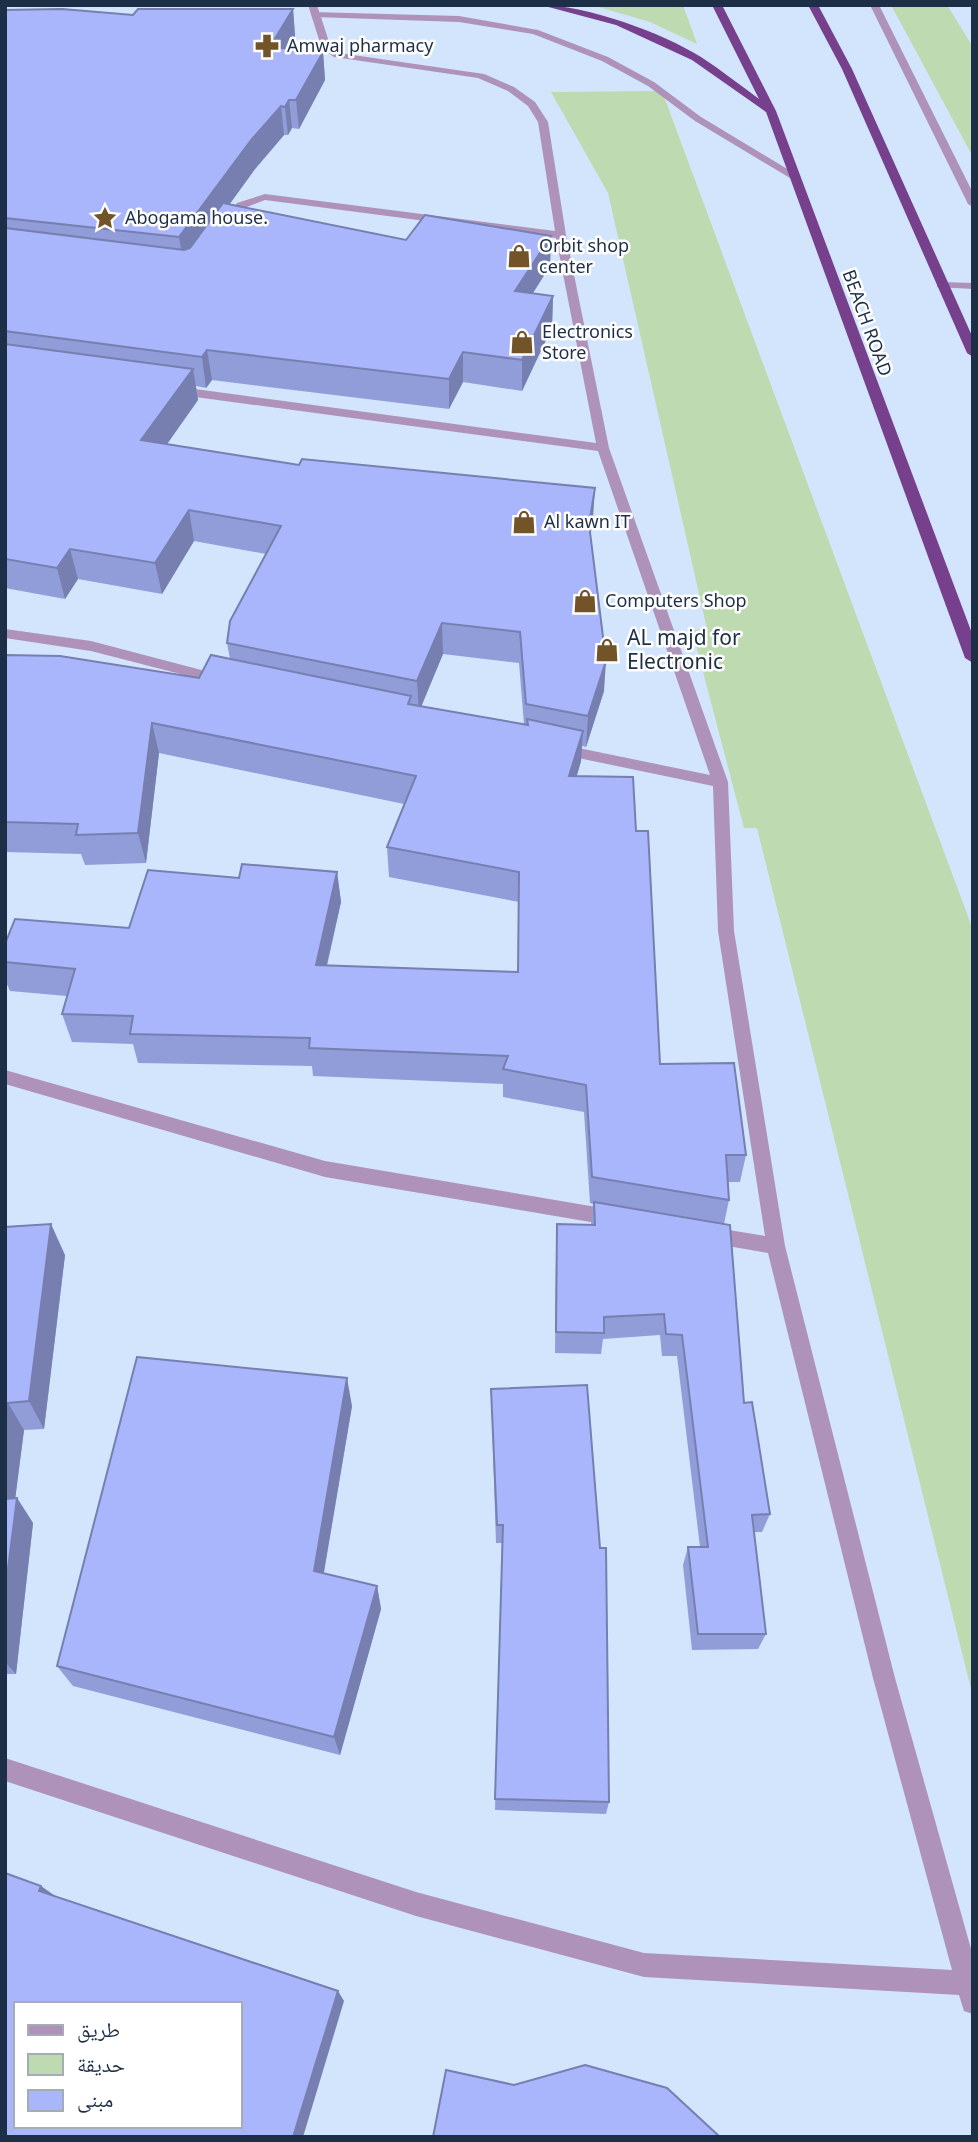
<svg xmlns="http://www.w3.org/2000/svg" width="978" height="2142" font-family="'Noto Sans','Noto Naskh Arabic',sans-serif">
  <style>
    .green { fill: #bddab0 }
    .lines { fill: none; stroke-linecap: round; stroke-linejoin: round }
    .service { fill: #ae92b9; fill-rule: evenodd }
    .minor { fill: #ae92b9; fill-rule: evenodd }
    .trunk { fill: #76408c; fill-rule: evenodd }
    .wall { fill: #919dd8; fill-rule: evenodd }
    .shaded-wall { fill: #767fb0 }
    .building { fill: #a9b6fb; stroke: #767fb0; stroke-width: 2; fill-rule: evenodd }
    .labels { text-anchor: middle; stroke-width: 5; stroke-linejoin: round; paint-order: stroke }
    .far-poi-label { font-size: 18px; fill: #1d2f46; stroke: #fff; text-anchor: start }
    .far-street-label { font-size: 18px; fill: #1d2f46; stroke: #fff }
    .poi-label { font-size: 21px; fill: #1d2f46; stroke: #fff; text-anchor: start }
  </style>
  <rect width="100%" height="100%" fill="#d2e5fd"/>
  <path class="green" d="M592 5H683L697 44 650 22Z
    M891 5H947L973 47V157Z
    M662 91 973 930V1697L757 828H744L692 630 707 629 608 193 551 92Z"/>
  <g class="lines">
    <path class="service" d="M870 5H879L973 193V207L968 204Z
      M312 12 459 16 538 30 608 57 654 82 701 117 799 176 790 178 695 121 648 86 602 61 533 34 459 22 315 17 311 14Z
      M941 282 973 283V289L937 287V283Z"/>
    <path class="minor" d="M308 5H317L331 48 339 53 484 74 514 87 535 102 548 122 566 235 609 448 728 782 734 931 785 1246 895 1678 973 1956V2014L964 2011 959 1995 644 1977 416 1916 5 1781V1758L416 1892 644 1953 952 1970 873 1678 768 1253 710 1243 703 1241 701 1235 703 1229 710 1227 765 1236 718 931 713 786 559 754 552 749 559 744 710 775 598 451 173 394 167 390 173 386 596 443 556 238 265 200 244 208 228 227 219 225 237 203 265 194 555 231 538 122 528 106 508 91 478 78 334 57 322 49Z
      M5 629 91 641 228 677 230 680 223 685 91 651 5 638Z
      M5 1070 325 1161 614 1210 621 1212 623 1218 621 1224 614 1226 325 1177 5 1084Z"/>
    <path class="trunk" d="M541 5C586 5 663 33 701 57 721 70 740 85 759 99L712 5H722L776 111 973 636V663L965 658 766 112 692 60 616 25Z
      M808 5H818L852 69 973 338V357L967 353 842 69Z"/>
  </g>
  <path class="wall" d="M293 9 295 36 288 49 323 52 325 80 299 129 292 128 288 135H284L255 169 229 205 406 240 551 236 550 266 533 293 553 296 552 327 522 391 463 382 449 409 212 380 206 388 196 386 198 400 167 444 593 519 590 534 604 691 586 747 582 746 581 761 577 776 636 831 660 1064 746 1155 740 1182H728L729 1200 724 1224 744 1403 770 1514 762 1532H754L766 1634 758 1649 692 1650 683 1565 688 1547H700L677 1356H662L660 1335 603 1339 601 1354 555 1353 556 1247 557 1224 591 1225 593 1204 590 1203 584 1112 503 1097V1084L313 1076 312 1066 138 1063 133 1044 72 1042 62 1014 67 996 10 991 5 980V944L129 928 239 878 337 872 341 902 327 966 518 972 519 902 389 877 387 847 404 804 159 753 146 863 85 865 81 854 5 852V655L199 678 230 659 227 643 266 554 194 541 162 594 78 579 65 599 5 588V10L133 15ZM443 654 519 663 524 724 421 706Z
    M5 1227 65 1255 44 1429 24 1430 15 1498H17L33 1523 16 1674H5Z
    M491 1389 609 1802 606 1814 495 1810 502 1543H496Z
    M352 1406 324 1573 377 1586 381 1609 340 1755 73 1686 57 1666Z"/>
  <path class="shaded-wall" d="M293 9 295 36 272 75 270 47Z
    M323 52 325 80 299 129 296 100Z
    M289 100 292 128 288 135 285 107Z
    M281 106 284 135 255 169 184 267 179 237 252 139Z
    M551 236 550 266 515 321V291Z
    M553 296 552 327 522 391V360Z
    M207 350 212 380 206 388 202 357Z
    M463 352V382L449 409V379Z
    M193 369 198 400 148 471 141 440Z
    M595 488 593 519 587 555 589 524Z
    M189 510 194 541 162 594 155 563Z
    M70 549 78 579 65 599 57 568Z
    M442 623 443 654 419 712 417 681Z
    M606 661 604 691 586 747 588 716Z
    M152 723 159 753 146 863 138 833Z
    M583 731 581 761 567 807 569 776Z
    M337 872 341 902 320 994 316 965Z
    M51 1224 65 1255 44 1429 29 1401Z
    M347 1378 352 1406 320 1594 314 1571Z
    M8 1403 24 1430 12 1524 5 1514V1422Z
    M17 1498 33 1523 16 1674 5 1662V1592Z
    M377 1586 381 1609 340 1755 334 1737Z
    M41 1886 61 1900 39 1891Z
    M338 1991 344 2001 303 2137H293Z"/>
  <path class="building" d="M62 9 133 15 138 9H293L270 47 323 52 296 100H289L285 107 281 106 252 139 179 237 5 218V10Z
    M223 203 406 240 425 215 551 236 515 291 553 296 522 360 463 352 449 379 207 350 202 357 5 331V228L184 250 190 248Z
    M5 344 193 369 141 440 299 465 302 459 595 488 589 524 606 661 588 716 526 704 520 632 442 623 417 681 227 643 230 621 281 526 189 510 155 563 70 549 57 568 5 559Z
    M5 655 60 656 199 678 211 655 411 696 408 704 528 725 527 719 583 731 569 776 633 777 636 831H648L660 1064 734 1063 746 1155H726L729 1200 592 1177 586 1085 503 1069 508 1056 309 1048 310 1038 130 1034 133 1016 62 1014 75 969 5 962V944L15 919 129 928 148 870 239 878 242 864 337 872 316 965 518 972 519 872 387 847 416 776 152 723 138 833 76 835 78 824 5 822Z
    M594 1202 730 1225 744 1403 752 1402 770 1514 752 1515 766 1634H698L688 1547H708L682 1335 666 1334 664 1314 604 1317V1333L556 1332 557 1224 595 1225Z
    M51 1224 29 1401 8 1403 5 1422V1227Z
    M137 1357 347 1378 314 1571 377 1586 334 1737 57 1666Z
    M587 1385 600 1548H606L609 1802 495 1799 503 1525H497L491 1389Z
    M17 1498 5 1592V1499Z
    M5 1873 41 1886 39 1891 338 1991 293 2137H5ZM16 2004H240V2126H16Z
    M585 2065 667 2088 720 2137H433L446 2070 514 2085Z"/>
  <defs>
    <g id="pharmacy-bare" transform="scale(1.89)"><path d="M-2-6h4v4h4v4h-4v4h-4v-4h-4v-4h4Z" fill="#725428" stroke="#fff" stroke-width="2.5" paint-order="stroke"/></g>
    <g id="sight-bare" transform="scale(1.89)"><path d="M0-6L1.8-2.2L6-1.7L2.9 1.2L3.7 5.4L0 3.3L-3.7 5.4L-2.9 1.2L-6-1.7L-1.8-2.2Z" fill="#725428" stroke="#fff" stroke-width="2.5" paint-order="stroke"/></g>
    <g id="shop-bare" transform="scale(1.89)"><path d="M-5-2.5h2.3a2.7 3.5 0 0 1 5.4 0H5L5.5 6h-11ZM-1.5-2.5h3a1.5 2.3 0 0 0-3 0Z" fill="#725428" stroke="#fff" stroke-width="2.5" paint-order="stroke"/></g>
  </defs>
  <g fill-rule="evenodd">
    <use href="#pharmacy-bare" x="267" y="46"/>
    <use href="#sight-bare" x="105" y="218"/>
    <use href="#shop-bare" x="519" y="256"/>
    <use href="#shop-bare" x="522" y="342"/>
    <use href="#shop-bare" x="524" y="522"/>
    <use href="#shop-bare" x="585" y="601"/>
    <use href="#shop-bare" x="607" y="650"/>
  </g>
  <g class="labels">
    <g class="far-poi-label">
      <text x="287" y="52">Amwaj pharmacy</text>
      <text x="125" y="224">Abogama house.</text>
      <text x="539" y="252">Orbit shop<tspan x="539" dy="21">center</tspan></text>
      <text x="542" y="338">Electronics<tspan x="542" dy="21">Store</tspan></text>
      <text x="544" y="528">Al kawn IT</text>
      <text x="605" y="607">Computers Shop</text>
    </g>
    <g class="far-street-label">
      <text transform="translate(867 323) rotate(70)" y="6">BEACH ROAD</text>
    </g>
    <g class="poi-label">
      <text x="627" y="645">AL majd for<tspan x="627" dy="24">Electronic</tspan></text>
    </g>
  </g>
  <rect width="978" height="2142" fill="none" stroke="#1d2f46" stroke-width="14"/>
  <rect x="14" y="2002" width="228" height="126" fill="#ffffff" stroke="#a5acb5" stroke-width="2"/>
  <rect x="28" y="2025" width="35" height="10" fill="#ae92b9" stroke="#a5acb5" stroke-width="2"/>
  <text x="77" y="2037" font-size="21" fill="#1d2f46">طريق</text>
  <rect x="28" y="2054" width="35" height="21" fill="#bddab0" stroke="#a5acb5" stroke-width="2"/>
  <text x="77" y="2072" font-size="21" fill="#1d2f46">حديقة</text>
  <rect x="28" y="2090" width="35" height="21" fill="#a9b6fb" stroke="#a5acb5" stroke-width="2"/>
  <text x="77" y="2107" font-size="21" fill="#1d2f46">مبنى</text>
</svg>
